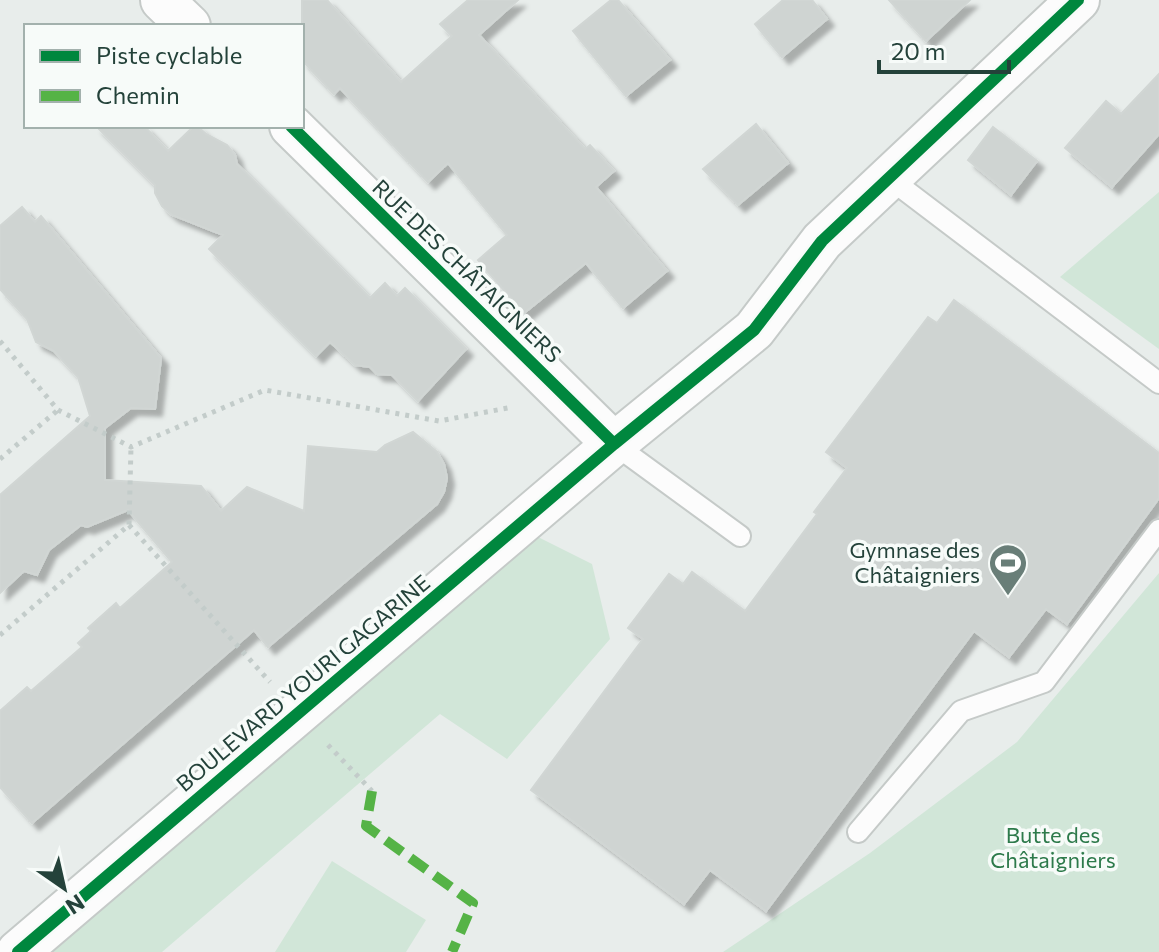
<svg xmlns="http://www.w3.org/2000/svg" width="1159" height="952" font-family="Commissioner,sans-serif">
  <style>
    .green { fill: #d1e6d8 }
    .building { fill: #cfd4d2; stroke: #d1d6d4; stroke-width: 2; filter: url(#shadow) }
    .lines { fill: none; stroke-linecap: round; stroke-linejoin: round }
    .lane-casing { stroke: #c5cac8; stroke-width: 24 }
    .street-casing { stroke: #c5cac8; stroke-width: 46 }
    .path { stroke: #c3ccca; stroke-width: 5; stroke-dasharray: 4 6; stroke-linecap: butt }
    .lane { stroke: #fcfcfc; stroke-width: 20 }
    .street { stroke: #fcfcfc; stroke-width: 42 }
    .quiet { stroke: #55b346; stroke-width: 10; stroke-dasharray: 20 10; stroke-linecap: butt }
    .cycleway-casing { stroke: #f7fbf9; stroke-width: 17 }
    .cycleway { stroke: #00873e; stroke-width: 12 }
    .labels { text-anchor: middle; stroke-width: 7; stroke-linejoin: round; paint-order: stroke }
    .street-label { font-size: 22px; fill: #24423a; stroke: #f7fbf9 }
    .poi-label { font-size: 22px; fill: #24423a; stroke: #f7fbf9; text-anchor: end }
    .park-label { font-size: 22px; fill: #2d7a4b; stroke: #f7fbf9 }
  </style>
  <defs>
    <filter id="shadow"><feDropShadow dx="7" dy="7" stdDeviation="2" flood-color="#0004"/></filter>
  </defs>
  <rect width="100%" height="100%" fill="#e8edeb"/>
  <path class="green" d="M1159 192V349L1060 277Z
    M538 537 592 564 610 639 507 759 440 714 162 952H46Z
    M1159 573V952H723L870 853 1017 742Z
    M332 861 426 920 406 952H275Z"/>
  <path class="building" d="M302 0H327L401 82 452 36 440 24 468 0H518L479 35 585 149 590 145 614 171 596 187 667 271 623 308 586 263 524 313 478 260 507 235 448 163 428 182 340 88 334 94 302 60Z
    M611 0H618L670 60 626 96 573 31Z
    M783 0H812L827 19 782 57 755 24Z
    M889 0H970L926 41Z
    M1159 74V134L1112 187 1065 148 1106 101 1121 114Z
    M756 124 788 163 738 205 703 169Z
    M96 126H144L168 151 194 126H197L206 134 227 145 235 155 237 164 370 298 385 283 397 296 405 288 466 349 418 401 392 375 377 374 370 367 355 365 330 342 316 356 209 249 223 235 172 215 162 206 155 193V185Z
    M993 127 1037 161 1011 195 968 160Z
    M22 207 35 222 41 216 161 358 155 409 131 408 105 428V480L201 486 221 511 247 487 304 511 308 446 377 452 385 445 413 432 437 452 444 464 447 478 444 492 437 504 268 647 254 630 32 823 0 787V711L27 687 31 691 82 647 78 643 91 631 88 628 116 603 120 608 172 562 128 510 87 527 81 525 49 550 37 575 24 571 0 593V495L90 416 78 377 54 351 36 342 27 319 0 289V226Z
    M954 300 1159 453V498L1067 624 1046 609 1009 657 974 631 766 911 710 870 684 904 531 790 643 639 628 628 669 574 683 584 692 572 745 611 817 514 814 512 847 468 826 452 928 317 937 323Z"/>
  <g class="lines">
    <g class="lane-casing">
      <path id="lane" d="M889 178 1159 383
        M614 444 740 536
        M858 832 961 711 1044 682 1159 530"/>
    </g>
    <g class="street-casing">
      <path id="street" d="M162 0 189 26
        M291 126 614 444
        M18 952 614 444 754 330 822 241 1078 0"/>
    </g>
    <path class="path" d="M0 341 58 410 131 447 265 390 439 421 513 407
      M0 459 58 410
      M129 525 270 682
      M0 635 129 525 131 447
      M328 745 372 791"/>
    <use href="#lane" class="lane"/>
    <use href="#street" class="street"/>
    <path class="quiet" d="M372 791 366 826 473 903 452 952"/>
    <g class="cycleway-casing">
      <path id="cycleway" d="M291 126 614 444
        M18 952 614 444 754 330 822 241 1078 0"/>
    </g>
    <use href="#cycleway" class="cycleway"/>
  </g>
  <defs>
    <g id="stadium-pin" transform="scale(2)"><path d="M0 17L-7.5 6A9.5 9.5 0 1 1 7.5 6Z" fill="#697e78" stroke="#f7fbf9"/><path d="M0-5a6.5 5 0 1 0 0 10a6.5 5 0 1 0 0-10ZM-3.5-1.8h7v3.6h-7Z" fill="#fff"/></g>
  </defs>
  <g fill-rule="evenodd">
    <use href="#stadium-pin" x="1008" y="563"/>
  </g>
  <g class="labels">
    <g class="street-label">
      <text transform="translate(467 271) rotate(44)" y="8">RUE DES CHÂTAIGNIERS</text>
      <text transform="translate(303 683) rotate(-40)" y="8">BOULEVARD YOURI GAGARINE</text>
    </g>
    <g class="poi-label">
      <text x="980" y="558">Gymnase des<tspan x="980" dy="25">Châtaigniers</tspan></text>
    </g>
    <g class="park-label">
      <text x="1053" y="843">Butte des<tspan x="1053" dy="25">Châtaigniers</tspan></text>
    </g>
  </g>
  <rect x="24" y="24" width="280" height="104" fill="#f7fbf9" stroke="#a3b1ad" stroke-width="2"/>
  <rect x="40" y="50" width="40" height="12" fill="#00873e" stroke="#a3b1ad" stroke-width="2"/>
  <text x="96" y="64" font-size="24" fill="#24423a">Piste cyclable</text>
  <rect x="40" y="90" width="40" height="12" fill="#55b346" stroke="#a3b1ad" stroke-width="2"/>
  <text x="96" y="104" font-size="24" fill="#24423a">Chemin</text>
  <g transform="translate(64 888) rotate(146)" stroke="#f7fbf9" stroke-width="6" paint-order="stroke">
  <path d="M0-6L14 30L0 20L-14 30Z" fill="#24423a"/>
  <text y="-12" font-size="22" font-weight="bold" text-anchor="middle" fill="#24423a">N</text>
  </g>
  <path d="M879 60v12h130v-12" fill="none" stroke="#24423a" stroke-width="4"/>
  <text x="891" y="60" font-size="24" fill="#24423a" stroke="#f7fbf9" stroke-width="6" paint-order="stroke">20 m</text>
</svg>
